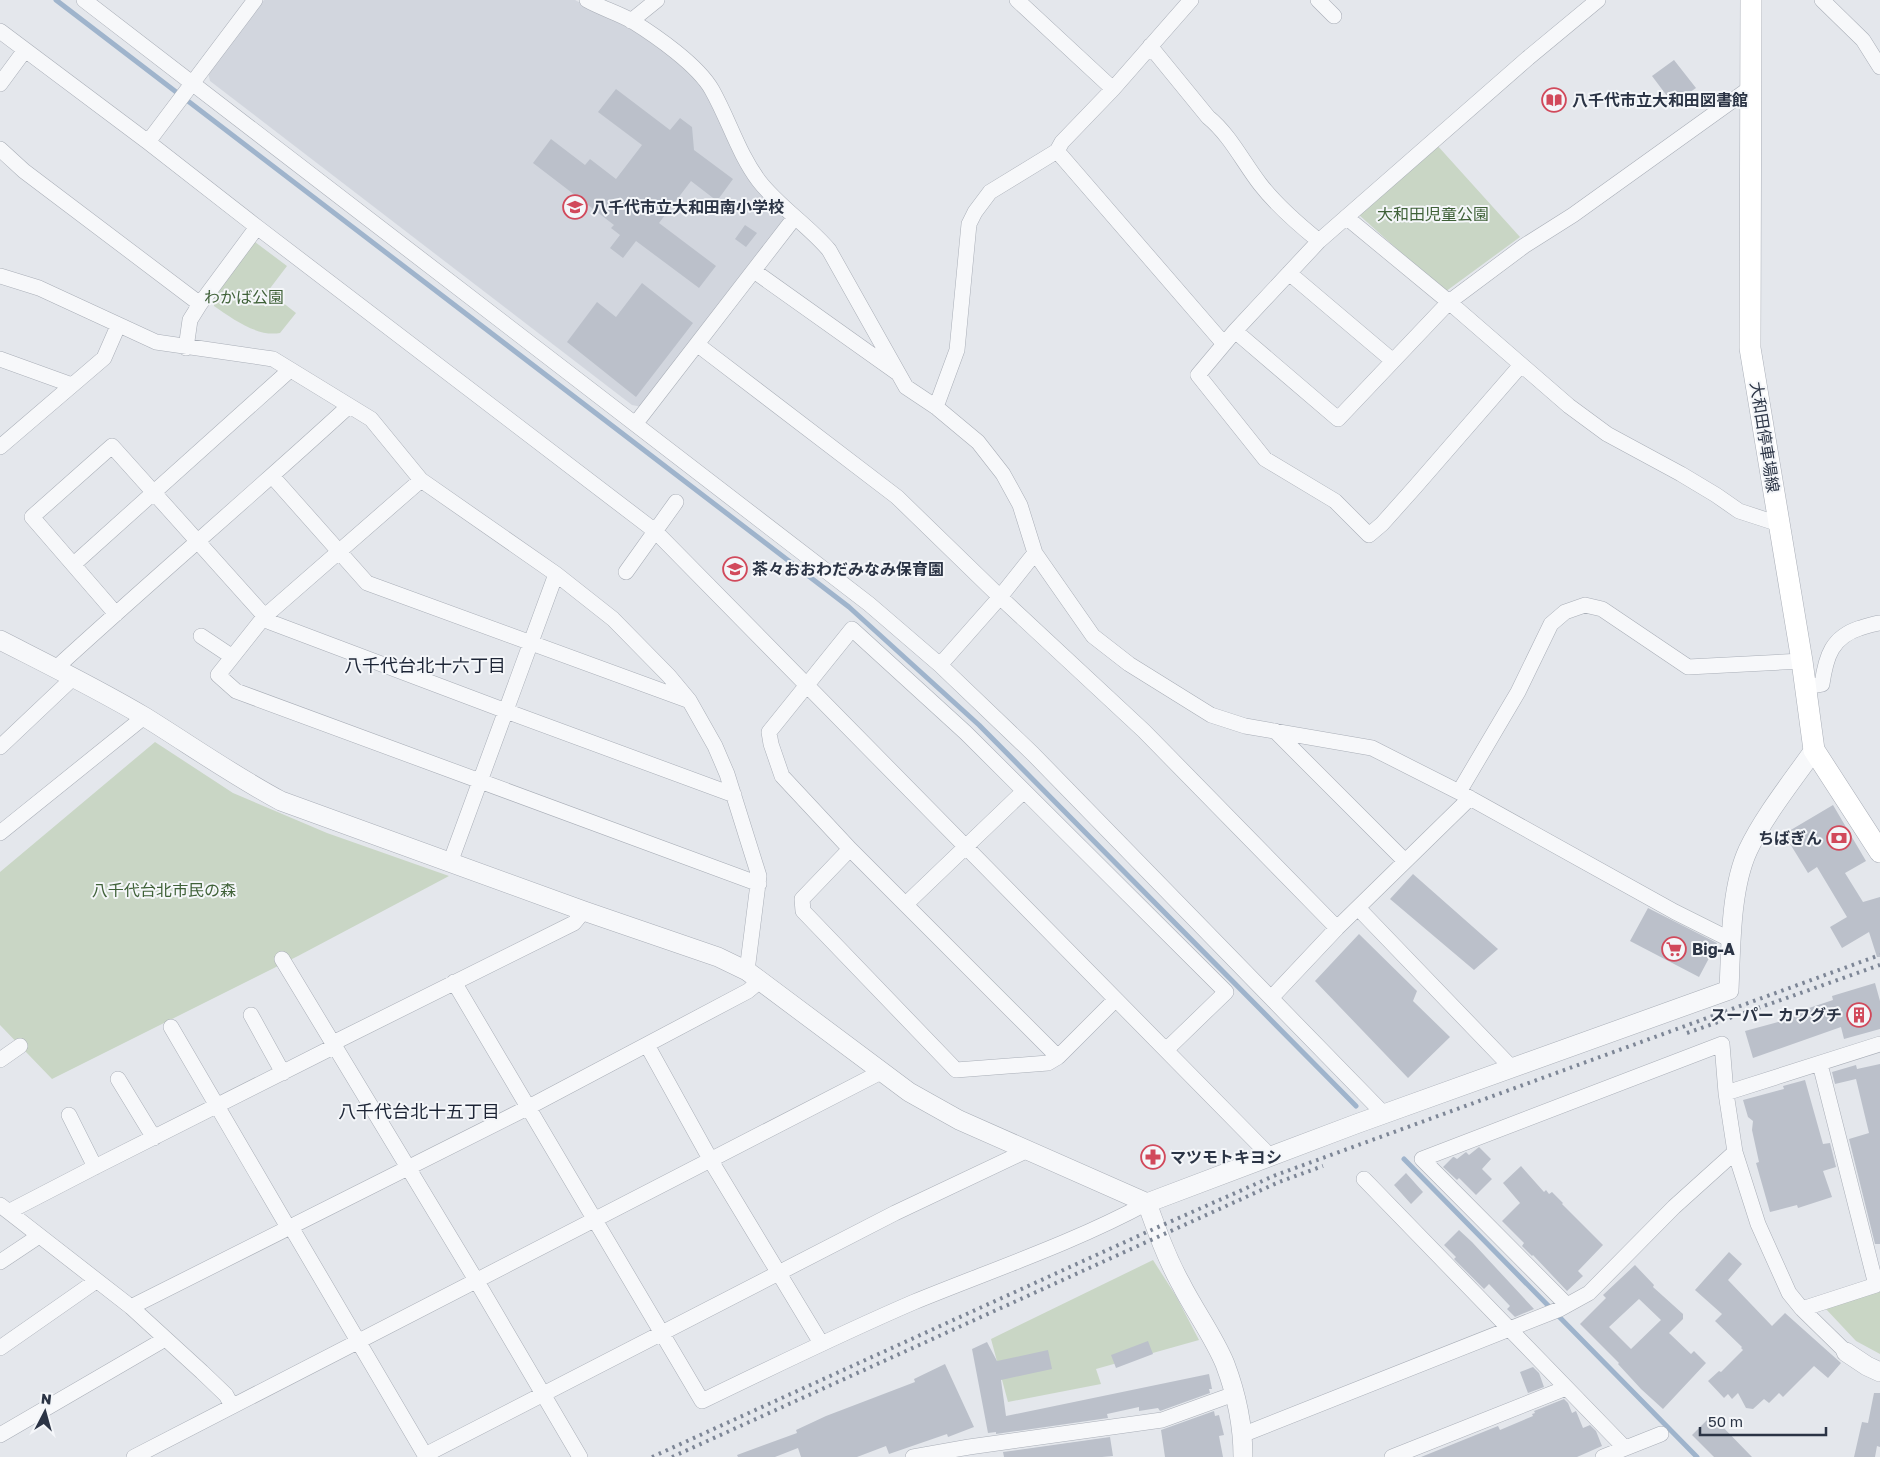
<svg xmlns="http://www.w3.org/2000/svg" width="1880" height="1457" font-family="'Golos Text','Noto Sans JP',sans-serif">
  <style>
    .built { fill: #d2d6de }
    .green { fill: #c9d6c5 }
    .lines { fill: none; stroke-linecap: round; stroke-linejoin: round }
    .stream { stroke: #9fb4cc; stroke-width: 5 }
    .building { fill: #bbc0ca; fill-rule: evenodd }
    .minor-casing { stroke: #a9aeb7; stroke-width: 16 }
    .tertiary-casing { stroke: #a9aeb7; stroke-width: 20 }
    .secondary-casing { stroke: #a9aeb7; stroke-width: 22 }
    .minor { stroke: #f7f8fa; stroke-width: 15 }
    .tertiary { stroke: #f7f8fa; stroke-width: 19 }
    .secondary { stroke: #fff; stroke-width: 21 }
    .rail { stroke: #7d8696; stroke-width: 4; stroke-dasharray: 2.5 5; stroke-linecap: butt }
    .labels { text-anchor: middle; stroke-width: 4; stroke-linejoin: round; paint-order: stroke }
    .poi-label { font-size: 16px; font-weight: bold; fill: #2b3445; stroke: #f4f6f9; text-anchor: start }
    .park-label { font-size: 16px; fill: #3f6138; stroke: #f4f6f9 }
    .street-label { font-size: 16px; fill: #2b3445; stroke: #f4f6f9 }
    .neighbourhood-label { font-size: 18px; fill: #1d2536; stroke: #f4f6f9 }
  </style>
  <rect width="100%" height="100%" fill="#e4e7ec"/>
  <path class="built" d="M264 0H575L632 30 662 50 695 77 785 214 784 220 642 407 632 405 210 81 208 72Z"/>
  <path class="green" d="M1436 144 1520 237 1445 292 1358 214Z
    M255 242 287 266 268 291 296 313 280 333C257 337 233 319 214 306V297Z
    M155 742 233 793 327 833 449 876 298 956 52 1079 0 1025V872Z
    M1153 1260 1176 1296 1199 1340 1096 1369 1101 1384 1008 1402 991 1339Z
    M1880 1291V1354L1856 1341 1825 1308Z"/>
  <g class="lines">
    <path class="stream" d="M56 0 849 607 979 725 1356 1106
      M1404 1159 1697 1457"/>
  </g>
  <path class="building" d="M1674 60 1696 88 1673 104 1652 76Z
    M616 89 670 130 680 118 692 127 694 150 733 179 717 201 691 181 659 223 716 266 699 288 636 241 623 258 610 248 620 235 611 228 614 225 533 163 551 139 585 165 590 159 616 179 642 145 598 112Z
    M745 225 757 233 746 247 735 239Z
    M642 283 693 323 636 397 567 342 597 302 616 317Z
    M1833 805 1866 861 1845 873 1863 902 1880 897V957H1877L1869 932 1842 948 1830 927 1847 917 1817 867 1808 873 1784 834Z
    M1413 874 1498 949 1474 970 1390 899Z
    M1648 908 1717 943 1699 977 1630 941Z
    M1359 934 1417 991 1413 1001 1450 1037 1408 1078 1315 981Z
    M1875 983 1880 1001V1029L1844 1039 1841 1027 1753 1058 1745 1031 1793 1018 1791 1014 1833 1000 1832 996Z
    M1880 1064V1244H1875L1849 1139 1869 1133 1856 1079 1835 1084 1832 1072 1856 1065 1857 1069Z
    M1805 1080 1823 1144 1830 1143 1836 1167 1823 1171 1832 1197 1798 1208 1797 1205 1770 1212 1756 1163 1759 1162 1752 1130 1753 1121 1748 1117 1743 1100 1784 1089 1783 1086Z
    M1479 1147 1491 1159 1482 1169 1492 1179 1476 1195 1459 1178 1457 1180 1443 1167 1453 1157H1454L1457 1159 1466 1152 1469 1155Z
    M1521 1166 1544 1192 1546 1190 1549 1194 1552 1192 1563 1203 1562 1204 1603 1245 1578 1271 1583 1276 1567 1291 1533 1255 1532 1256 1522 1246 1524 1243 1502 1221 1520 1203 1503 1183Z
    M1406 1173 1423 1192 1411 1204 1394 1185Z
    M1459 1230 1472 1242 1534 1309 1515 1317 1507 1309 1510 1306 1489 1284 1484 1289 1454 1259 1456 1257 1444 1245Z
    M1729 1252 1742 1264 1728 1280 1772 1326 1785 1313 1841 1363 1828 1378 1814 1366 1783 1397 1779 1393 1769 1403 1764 1399 1753 1409 1746 1408 1738 1393 1732 1399 1728 1394 1724 1398 1708 1381 1719 1371 1721 1372 1743 1350 1741 1348 1742 1347 1715 1321 1722 1314 1695 1290Z
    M1635 1265 1654 1285 1653 1287 1683 1314V1319L1669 1333 1691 1354 1694 1351 1706 1363 1663 1409 1641 1389 1618 1364 1619 1363 1580 1324 1606 1298 1603 1295ZM1639 1299 1661 1320 1631 1349 1609 1327Z
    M1148 1341 1153 1354 1116 1368 1111 1355Z
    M987 1342 997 1361 1048 1350 1052 1369 1001 1380 1006 1416 1209 1374 1212 1389H1209L1210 1393 1160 1411 1158 1408 1139 1411V1407L1107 1414 1108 1418 996 1434V1432L988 1433 972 1349Z
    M945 1364 974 1427 948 1437 947 1434 889 1454 886 1446 857 1457H801L798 1448 775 1457H738L737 1455 797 1433 796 1430 826 1416 915 1382 914 1379Z
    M1533 1367 1539 1373 1544 1387 1528 1393 1520 1372Z
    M1874 1393H1880V1447L1877 1446 1875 1457H1854L1862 1422 1868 1423Z
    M1564 1399 1568 1403 1572 1413 1576 1411 1583 1428 1590 1425 1596 1431 1602 1446 1577 1457H1421L1498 1426 1500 1430 1533 1416 1532 1414 1535 1413 1534 1411Z
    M1214 1411 1215 1416 1219 1415 1224 1435 1219 1436 1223 1457H1165L1161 1430Z
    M1707 1420 1714 1426 1718 1422 1752 1457H1714L1692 1435Z
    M1110 1437 1113 1456 1102 1457H1004L1003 1452Z"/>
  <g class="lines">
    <g class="minor-casing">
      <path id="minor" d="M84 0 869 604 940 665 1033 754 1384 1114
        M587 0C601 8 618 13 632 21 656 36 698 65 712 90 729 120 738 153 759 181 779 207 808 225 829 250L906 387 936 407 978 442 1003 474 1020 505 1035 553 1093 636 1129 664 1211 715 1245 726 1372 748 1459 792 1675 912 1731 940
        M1017 0 1113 89
        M1318 0 1334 16
        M1822 0 1863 40 1880 67
        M631 21 657 0
        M0 31 148 142 257 227 655 531 1270 1156
        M1150 46 1208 117C1230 135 1243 162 1260 184 1277 206 1298 224 1319 241
        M0 84 25 50
        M148 142 255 0
        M0 149 24 171 200 304
        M1057 151 1224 344
        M1346 217 1449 302 1569 406 1607 434 1681 474 1716 495 1739 511 1779 524
        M754 271 896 372
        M1289 273 1393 361
        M0 276 39 288 156 342 273 359 371 419 421 480 556 574 613 619 669 676 689 700 715 746 727 774 759 876 747 971
        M1235 331 1338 419 1449 302 1524 246 1573 215 1750 88
        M698 345 897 497 1000 597 1144 731 1337 928
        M186 348 190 320 200 304 257 227
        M0 359 72 385
        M1521 365 1415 487 1382 524 1369 535 1335 501 1265 459 1198 375 1235 331 1319 241 1528 58 1598 0
        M936 407 957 350 969 224 975 212 990 192 1057 151 1062 142 1113 89 1191 0
        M636 423 795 217
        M0 447 104 358 118 326
        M272 476 367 583 687 700
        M421 480 264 617 218 675 236 691 759 884
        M74 564 290 370
        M626 572 676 502
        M116 614 32 517 112 446 270 622 506 711 734 795
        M201 636 231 656
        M940 665 1000 597 1035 553
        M56 668C153 579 252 495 349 406
        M1805 687 1822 684C1826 656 1832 637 1860 628 1867 626 1873 624 1880 623
        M1275 731 1405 861
        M0 747 74 677
        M1459 792 1518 692 1551 624 1565 612 1585 605 1602 609 1688 667 1802 661
        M0 833 144 717
        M850 849 802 899 803 911 956 1070 1048 1063 1058 1057
        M450 863 556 574
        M906 904 1024 791
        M1358 908 1512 1068
        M282 959 476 1280 580 1457
        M454 982 702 1401C772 1367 842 1333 914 1302 992 1270 1073 1243 1147 1203
        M1271 998 1337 928 1470 798
        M1115 1000 1058 1057 850 849 782 776 771 744 769 732 852 629 966 733 1226 992 1166 1050
        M251 1015 283 1073
        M171 1027 289 1229
        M333 1043 574 923 584 911
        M647 1045 714 1166 821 1343
        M0 1060 20 1046
        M118 1079 154 1138
        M1726 1093 1880 1044
        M69 1115 95 1167
        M1364 1179 1625 1448
        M0 1205 131 1307 202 1372 226 1395 232 1406
        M10 1211 95 1167 335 1046
        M291 1227 425 1455 895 1213 1028 1150
        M0 1262 39 1236
        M1567 1305 1422 1159 1722 1044 1726 1093 1735 1152 1758 1224 1789 1293 1802 1309 1846 1352
        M131 1307 527 1108 748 991 761 980
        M1802 1309 1876 1285 1820 1064
        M0 1348 96 1281
        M0 1435 165 1339
        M1242 1435 1560 1309 1589 1293 1674 1207 1735 1152
        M134 1457 881 1072
        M913 1457 969 1447 1162 1420 1234 1394
        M1392 1457 1566 1388
        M1603 1457 1661 1434"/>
    </g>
    <g class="tertiary-casing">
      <path id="tertiary" d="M0 640C49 665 98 689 145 717 190 745 234 776 281 801L584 911 718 957 747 971 909 1092 959 1120 1147 1203C1157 1231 1167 1259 1181 1284 1194 1310 1214 1337 1225 1364 1236 1393 1243 1426 1243 1457
        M1147 1203 1356 1124 1729 990C1731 948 1730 889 1748 850 1764 816 1793 780 1814 750
        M1846 1352 1867 1366 1880 1372"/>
    </g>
    <g class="secondary-casing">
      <path id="secondary" d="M1751 0 1750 348 1757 390 1802 661 1814 750 1880 852"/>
    </g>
    <use href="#minor" class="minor"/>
    <use href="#tertiary" class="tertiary"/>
    <use href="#secondary" class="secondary"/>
    <path class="rail" d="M1687 1033 1880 965
      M652 1457 1147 1232 1276 1175 1880 955
      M672 1457 1279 1182 1323 1166"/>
  </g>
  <defs>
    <g id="library-ring" transform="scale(1.25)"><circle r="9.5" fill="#f4f6f9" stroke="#d1495b" stroke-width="1.5"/><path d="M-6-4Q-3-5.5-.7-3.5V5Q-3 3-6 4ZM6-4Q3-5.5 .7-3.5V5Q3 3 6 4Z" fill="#d1495b"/></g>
    <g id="school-ring" transform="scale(1.25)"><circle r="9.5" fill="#f4f6f9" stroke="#d1495b" stroke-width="1.5"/><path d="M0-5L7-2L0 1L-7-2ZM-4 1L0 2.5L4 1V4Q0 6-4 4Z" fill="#d1495b"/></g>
    <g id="bank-ring" transform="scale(1.25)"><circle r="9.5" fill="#f4f6f9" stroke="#d1495b" stroke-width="1.5"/><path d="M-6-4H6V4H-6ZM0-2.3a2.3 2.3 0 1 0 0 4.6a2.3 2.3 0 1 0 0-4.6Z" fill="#d1495b"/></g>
    <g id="supermarket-ring" transform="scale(1.25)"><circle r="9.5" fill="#f4f6f9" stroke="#d1495b" stroke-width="1.5"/><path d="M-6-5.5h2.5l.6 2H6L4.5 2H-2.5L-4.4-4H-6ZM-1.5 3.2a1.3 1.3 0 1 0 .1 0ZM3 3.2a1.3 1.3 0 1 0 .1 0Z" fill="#d1495b"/></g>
    <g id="building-ring" transform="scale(1.25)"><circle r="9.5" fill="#f4f6f9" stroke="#d1495b" stroke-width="1.5"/><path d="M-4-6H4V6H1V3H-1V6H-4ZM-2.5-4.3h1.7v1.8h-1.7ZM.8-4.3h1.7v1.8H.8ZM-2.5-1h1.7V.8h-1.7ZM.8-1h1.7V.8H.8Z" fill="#d1495b"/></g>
    <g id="pharmacy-ring" transform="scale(1.25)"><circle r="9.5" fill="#f4f6f9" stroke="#d1495b" stroke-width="1.5"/><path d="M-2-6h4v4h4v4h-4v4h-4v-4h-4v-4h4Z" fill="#d1495b"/></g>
  </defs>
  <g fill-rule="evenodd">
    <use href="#library-ring" x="1554" y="100"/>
    <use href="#school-ring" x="575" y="207"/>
    <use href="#school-ring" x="735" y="569"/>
    <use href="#bank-ring" x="1839" y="838"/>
    <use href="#supermarket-ring" x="1674" y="949"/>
    <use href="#building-ring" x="1859" y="1015"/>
    <use href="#pharmacy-ring" x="1153" y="1157"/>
  </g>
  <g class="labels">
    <g class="poi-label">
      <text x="1572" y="106">八千代市立大和田図書館</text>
      <text x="592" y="213">八千代市立大和田南小学校</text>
      <text x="752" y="575">茶々おおわだみなみ保育園</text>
      <text x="1822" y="844" text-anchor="end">ちばぎん</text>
      <text x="1692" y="955">Big-A</text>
      <text x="1842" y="1021" text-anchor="end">スーパー カワグチ</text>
      <text x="1170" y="1163">マツモトキヨシ</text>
    </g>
    <g class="park-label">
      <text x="1433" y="220">大和田児童公園</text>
      <text x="244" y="303">わかば公園</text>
      <text x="164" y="896">八千代台北市民の森</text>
    </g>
    <g class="street-label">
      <text transform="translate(1765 437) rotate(81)" y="6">大和田停車場線</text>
    </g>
    <g class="neighbourhood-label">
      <text x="425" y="672">八千代台北十六丁目</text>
      <text x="419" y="1118">八千代台北十五丁目</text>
    </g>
  </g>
  <g transform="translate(45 1412) rotate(6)" stroke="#f4f6f9" stroke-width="4" paint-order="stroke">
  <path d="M0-4L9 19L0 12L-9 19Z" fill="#2b3445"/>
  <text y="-8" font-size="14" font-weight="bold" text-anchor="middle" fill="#2b3445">N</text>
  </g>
  <path d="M1700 1427v8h126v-8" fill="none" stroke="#2b3445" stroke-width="2.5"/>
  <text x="1708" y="1427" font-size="15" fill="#2b3445" stroke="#f4f6f9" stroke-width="4" paint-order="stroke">50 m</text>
</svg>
